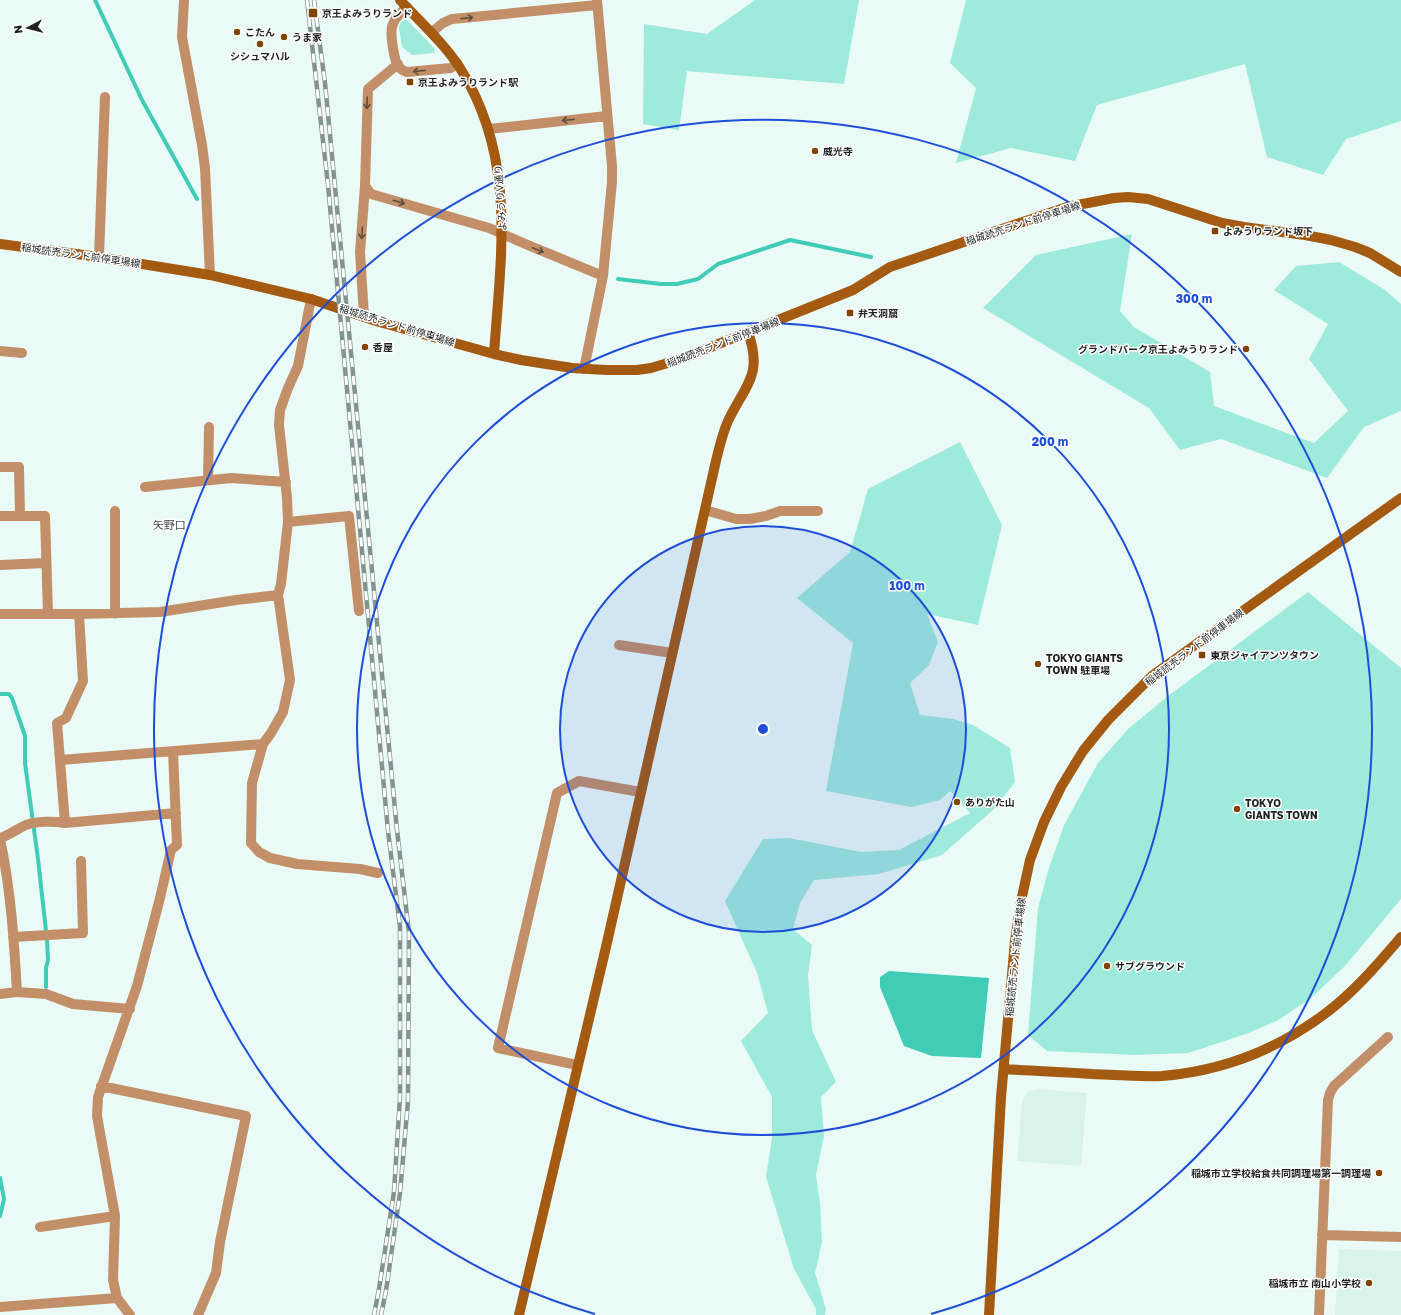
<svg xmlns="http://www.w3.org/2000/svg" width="1401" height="1315" font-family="'Golos Text','Noto Sans JP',sans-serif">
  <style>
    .built { fill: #d8f2ec }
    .green { fill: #9febdb }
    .water { fill: #40ccb6 }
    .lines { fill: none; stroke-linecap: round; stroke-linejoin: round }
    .stream { stroke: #40ccb6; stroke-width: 4 }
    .street { stroke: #c28f68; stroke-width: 10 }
    .secondary { stroke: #a45a11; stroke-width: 10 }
    .rail-casing { stroke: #86928f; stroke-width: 4.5 }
    .rail { stroke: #fff; stroke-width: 3; stroke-dasharray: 9; stroke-linecap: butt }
    .oneway { stroke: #5f4e3d }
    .ring { fill: none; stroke: #1d4ed8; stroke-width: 2 }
    .poi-dot { fill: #814300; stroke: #fff; stroke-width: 1.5 }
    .labels { text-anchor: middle; stroke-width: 3; stroke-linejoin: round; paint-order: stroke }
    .poi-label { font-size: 10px; font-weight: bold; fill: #1d2221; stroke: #fff; text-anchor: start }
    .street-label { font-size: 10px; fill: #1d2221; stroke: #fff }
    .neighbourhood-label { font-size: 11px; fill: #3e4c48; stroke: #fff }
    .centre { fill: #1d4ed8; stroke: #fff; stroke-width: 2 }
    .ring-label { font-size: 12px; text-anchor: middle; font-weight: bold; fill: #1d4ed8; stroke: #fff; stroke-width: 3; stroke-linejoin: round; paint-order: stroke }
  </style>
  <rect width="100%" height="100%" fill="#eafbf7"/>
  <path class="built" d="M1038 1089 1087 1093 1081 1166 1017 1161 1022 1100 1029 1091Z
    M1339 1249 1401 1251V1315H1335Z"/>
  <path class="green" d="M755 0H859L844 84 687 71 679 130 643 124 644 24 707 34Z
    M966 0H1401V121L1346 139 1323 175 1267 157 1245 64 1097 105 1075 161 1011 148 956 163 976 88 950 63Z
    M406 19 435 49 434 53 412 55 402 47 399 27 401 22Z
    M1132 234 1120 311 1134 327 1210 372 1214 406 1314 443 1348 411 1309 359 1328 324 1274 290 1296 266 1339 262 1385 290 1401 304V411L1364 427 1327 478 1221 439 1180 450 1149 408 983 308 1036 255Z
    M960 442 1002 525 978 625 927 614 938 642 929 665 910 683 920 715 953 719 973 725 1010 748 1015 782 994 809 942 855 879 874 814 880 800 903 793 929 812 945 808 976 812 1030 836 1082 821 1097 824 1136 816 1175 820 1203 822 1242 815 1273 826 1309 825 1315H816V1309L794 1269 766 1177 772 1138V1097L741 1041 768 1013 757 973 725 901 763 839 789 838 861 852 899 850 970 813 950 791 940 800 911 807 826 791 853 643 797 598 850 552 868 489Z
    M1308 592 1401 668V899L1346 965 1311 998 1277 1021 1246 1034 1188 1053 1134 1055 1047 1051 1028 1035 1038 908 1049 868 1064 825 1098 763 1128 729 1168 696Z"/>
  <path class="water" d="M889 971 989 978 981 1058 932 1056 904 1046 880 987V977Z"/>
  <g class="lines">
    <path class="stream" d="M95 0 142 100 197 199
      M618 279 661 284H677L698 279 718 264 790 240 871 257
      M0 694H9L12 698 25 736V763L38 859 47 940 48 960 46 968V987
      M0 1178 4 1199 0 1216"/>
    <path class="street" d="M184 0 182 37 202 145 205 168 210 275
      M407 7C402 12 395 17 393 24 389 31 394 57 397 64 400 69 402 70 407 72L451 68 457 63
      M432 32 443 23 452 19 597 5
      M489 129 607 116
      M365 186 371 194 489 228 523 243 603 276
      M99 257 105 97
      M311 299 298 366 288 388 280 410 279 425 287 498 288 522 281 584 278 595 290 680 283 712 271 733 263 744 252 783 251 843 259 852 270 858 297 864 360 869 378 873
      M364 316 360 252 365 186 368 89 398 64
      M0 351 22 353
      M584 369 603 276 612 182V166L597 0
      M0 467H19L20 516
      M208 480 209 427
      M145 487 231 478 286 482
      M705 510 736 519H750L766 516 780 511H818
      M0 516H45L48 614
      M288 522 349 516 359 611
      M0 565 46 563
      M0 614H79L160 612 236 600 278 595
      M115 614V511
      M619 645 672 653
      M60 760 263 744
      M65 823 57 723 66 718 83 681 79 614
      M0 838C10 835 17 829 26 825 36 821 54 821 65 823L176 813
      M0 839C11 890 14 941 17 992
      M13 937 83 933 81 861
      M0 994 17 992 46 994 73 1004 130 1009
      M577 1065 498 1048 557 793 579 781 640 792
      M101 1086 246 1116 220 1242 216 1273 198 1315
      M40 1227 115 1216
      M1322 1235 1401 1237
      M0 1307 117 1298
      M130 1315 117 1298 113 1280 115 1216 97 1116 98 1097 137 986 160 898 171 850 177 845 173 752
      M1319 1315 1328 1100 1330 1093 1334 1086 1388 1037"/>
    <path class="secondary" d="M400 0C421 23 443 42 460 68 517 158 501 254 494 354
      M0 244 99 257 210 275 311 299 376 321 494 354 521 360 572 368 606 370H637L651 368 681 359 853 290 890 267 1067 207 1114 198 1128 197 1148 199 1222 223 1244 227 1305 235 1331 240 1355 247 1370 253 1401 272
      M1004 1069C1033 1071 1063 1072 1092 1074 1115 1075 1138 1077 1162 1076 1222 1071 1278 1049 1326 1013 1354 992 1378 964 1401 937
      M519 1315 606 947 713 474C717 456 721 437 728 421 746 384 763 375 748 332
      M989 1315 1001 1097 1015 941 1021 901 1030 860 1044 822 1061 787 1083 751 1108 720 1153 675 1401 498"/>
    <g class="rail-casing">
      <path id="rail" d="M307 0 328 185 388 831 400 927V1097L394 1192 379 1289 374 1315
        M314 0 325 83 397 830 409 933 408 1101 400 1193 386 1291 381 1315"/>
    </g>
    <use href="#rail" class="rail"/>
  </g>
  <defs><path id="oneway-shaft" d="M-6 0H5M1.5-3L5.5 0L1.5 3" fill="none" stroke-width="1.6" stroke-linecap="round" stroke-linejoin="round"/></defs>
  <g class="oneway">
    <use href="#oneway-shaft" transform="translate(467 18) rotate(-6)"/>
    <use href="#oneway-shaft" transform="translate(419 71) rotate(174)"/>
    <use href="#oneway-shaft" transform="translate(367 103) rotate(92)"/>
    <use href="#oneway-shaft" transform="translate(568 120) rotate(174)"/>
    <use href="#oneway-shaft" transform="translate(399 202) rotate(16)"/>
    <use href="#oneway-shaft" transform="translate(362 233) rotate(94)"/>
    <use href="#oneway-shaft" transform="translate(538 250) rotate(22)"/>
  </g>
  <circle cx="763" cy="729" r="203" fill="#1d4ed8" fill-opacity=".12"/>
  <g class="ring">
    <circle cx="763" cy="729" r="203"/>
    <circle cx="763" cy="729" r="406"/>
    <path d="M595 1314A609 609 0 1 1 931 1314"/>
  </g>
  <g class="poi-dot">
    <rect x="308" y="8" width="10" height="10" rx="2"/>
    <circle cx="237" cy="32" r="4"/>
    <circle cx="284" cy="37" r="4"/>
    <circle cx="260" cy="44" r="4"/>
    <rect x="406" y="78" width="8" height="8" rx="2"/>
    <circle cx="815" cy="151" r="4"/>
    <rect x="1211" y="227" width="8" height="8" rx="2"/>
    <rect x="846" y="309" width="8" height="8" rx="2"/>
    <circle cx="365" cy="347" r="4"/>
    <circle cx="1246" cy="349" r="4"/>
    <rect x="1198" y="651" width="8" height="8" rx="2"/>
    <circle cx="1038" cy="664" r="4"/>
    <circle cx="957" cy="802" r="4"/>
    <circle cx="1237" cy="809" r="4"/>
    <circle cx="1107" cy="966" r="4"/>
    <circle cx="1379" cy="1173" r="4"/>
    <circle cx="1369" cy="1283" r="4"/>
  </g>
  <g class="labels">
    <g class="poi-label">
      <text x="322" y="17">京王よみうりランド</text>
      <text x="245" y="36">こたん</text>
      <text x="292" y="41">うま家</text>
      <text x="260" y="60" text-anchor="middle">シシュマハル</text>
      <text x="418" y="86">京王よみうりランド駅</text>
      <text x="823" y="155">威光寺</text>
      <text x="1223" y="235">よみうりランド坂下</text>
      <text x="858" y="317">弁天洞窟</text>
      <text x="373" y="351">香屋</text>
      <text x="1238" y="353" text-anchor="end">グランドパーク京王よみうりランド</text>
      <text x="1210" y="659">東京ジャイアンツタウン</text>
      <text x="1046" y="662">TOKYO GIANTS<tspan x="1046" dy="12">TOWN 駐車場</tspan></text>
      <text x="965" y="806">ありがた山</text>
      <text x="1245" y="807">TOKYO<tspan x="1245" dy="12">GIANTS TOWN</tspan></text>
      <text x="1115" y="970">サブグラウンド</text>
      <text x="1371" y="1177" text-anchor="end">稲城市立学校給食共同調理場第一調理場</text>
      <text x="1361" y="1287" text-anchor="end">稲城市立 南山小学校</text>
    </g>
    <g class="street-label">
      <text transform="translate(500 198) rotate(-94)" y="4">よみうりV通り</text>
      <text transform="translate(1023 223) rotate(-18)" y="4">稲城読売ランド前停車場線</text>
      <text transform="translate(81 255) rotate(8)" y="4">稲城読売ランド前停車場線</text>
      <text transform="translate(397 325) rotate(17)" y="4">稲城読売ランド前停車場線</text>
      <text transform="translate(723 342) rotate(-21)" y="4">稲城読売ランド前停車場線</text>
      <text transform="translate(1194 647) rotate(-37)" y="4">稲城読売ランド前停車場線</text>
      <text transform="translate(1015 957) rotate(-84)" y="4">稲城読売ランド前停車場線</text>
    </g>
    <g class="neighbourhood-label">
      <text x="169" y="529">矢野口</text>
    </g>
  </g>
  <circle cx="763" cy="729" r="6" class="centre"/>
  <g class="ring-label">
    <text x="1194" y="303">300 m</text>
    <text x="1050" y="446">200 m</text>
    <text x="907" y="590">100 m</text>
  </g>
  <g transform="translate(28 28) rotate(263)" stroke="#ffffff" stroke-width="3" paint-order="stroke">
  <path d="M0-3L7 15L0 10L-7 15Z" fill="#1d2221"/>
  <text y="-6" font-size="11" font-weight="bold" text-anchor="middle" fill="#1d2221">N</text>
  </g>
</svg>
